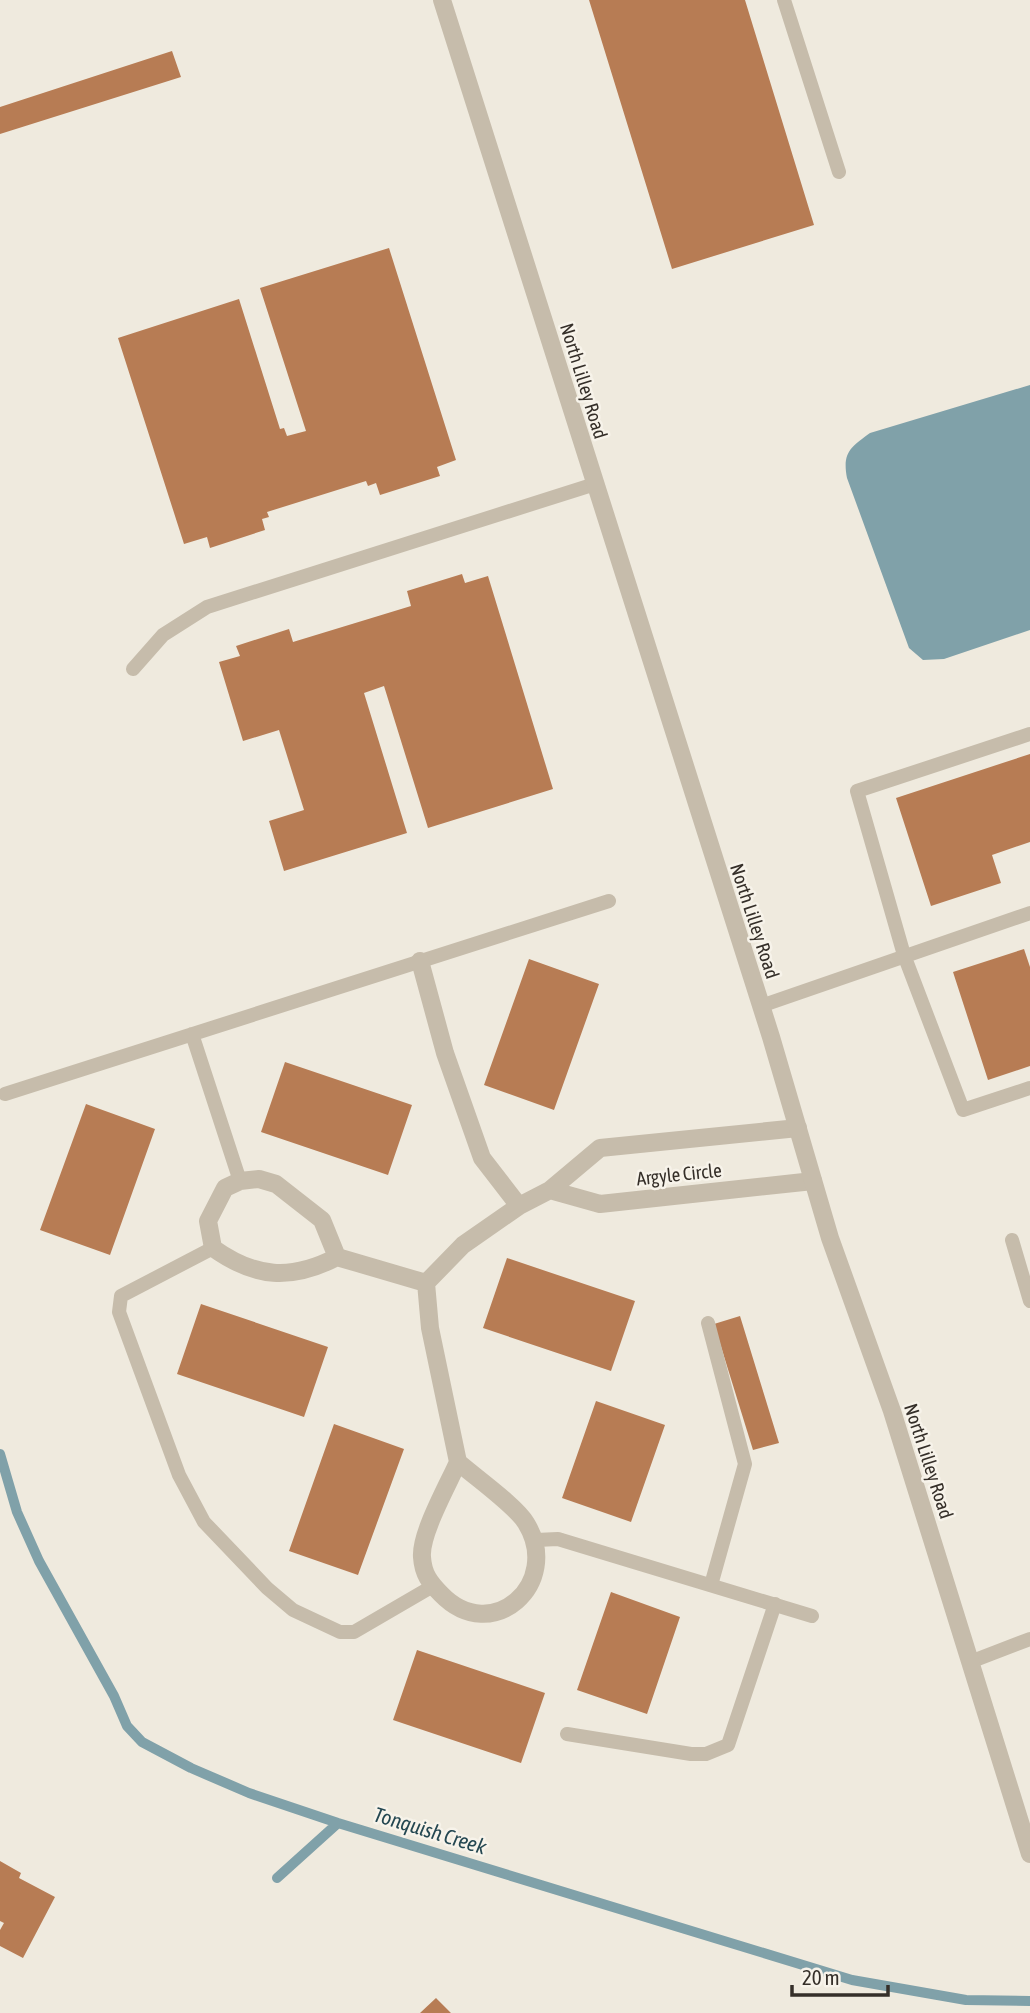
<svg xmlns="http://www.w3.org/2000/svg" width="1030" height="2013" font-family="'Asap Condensed',sans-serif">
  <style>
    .water { fill: #80a1a9 }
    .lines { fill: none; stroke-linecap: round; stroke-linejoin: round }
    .stream { stroke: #80a1a9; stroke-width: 10 }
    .building { fill: #b77c54 }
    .service { stroke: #c6bcab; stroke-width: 14 }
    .minor { stroke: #c6bcab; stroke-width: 18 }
    .tertiary { stroke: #c6bcab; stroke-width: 18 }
    .labels { text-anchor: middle; stroke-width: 5; stroke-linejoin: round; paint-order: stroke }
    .street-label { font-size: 19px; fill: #352f29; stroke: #f7f3ea }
    .water-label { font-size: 21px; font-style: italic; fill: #244751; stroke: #f7f3ea }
  </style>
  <rect width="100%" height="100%" fill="#efeade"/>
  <path class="water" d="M1030 385V630L944 659 923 660 909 648 847 478C842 452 851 447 870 433Z"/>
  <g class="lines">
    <path class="stream" d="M0 1454 17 1512 39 1561 114 1696 127 1726 142 1742 191 1768 249 1793 338 1823 852 1980 966 2000 1030 2001
      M277 1878 338 1823"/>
  </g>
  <path class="building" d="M589 0H745L814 225 672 269Z
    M172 51 181 77 0 134V107Z
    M389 248 456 460 437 467 440 476 380 495 376 483 368 486 366 481 267 512 269 517 262 519 265 530 210 548 207 537 184 544 118 338 239 299 280 429 284 428 287 436 306 431 260 288Z
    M462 574 465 583 488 576 553 789 428 828 384 686 364 693 407 833 284 871 269 821 304 810 279 730 243 741 219 662 240 656 236 646 289 629 293 642 411 606 407 591Z
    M1030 754V842L992 855 1001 883 931 906 896 798Z
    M1024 949 1030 967V1066L988 1080 953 972Z
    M529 959 599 984 554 1110 484 1085Z
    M285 1062 412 1105 388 1175 261 1132Z
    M86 1104 155 1129 110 1255 40 1230Z
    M507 1258 635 1301 611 1371 483 1328Z
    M201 1304 328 1347 304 1417 177 1374Z
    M740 1316 779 1443 753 1450 714 1324Z
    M596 1401 665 1425 631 1522 562 1498Z
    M334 1424 404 1449 358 1575 289 1551Z
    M611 1592 680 1617 647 1714 577 1690Z
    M417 1650 545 1693 521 1763 393 1720Z
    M0 1861 21 1873 19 1878 55 1897 23 1958 0 1946V1930L4 1923 0 1921Z
    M436 1998 451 2013H420Z"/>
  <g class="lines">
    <path class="service" d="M784 0 839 172
      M133 669 163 635 207 607 595 484
      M1030 734 857 791 904 955 963 1110 1030 1088
      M761 1006 1030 913
      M192 1034 240 1181
      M5 1094 609 901
      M1012 1240 1030 1301
      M213 1248 121 1296 119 1312 179 1475 204 1522 267 1588 293 1610 340 1632H354L433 1586
      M708 1323 745 1464 711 1585
      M536 1540 558 1539 812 1616
      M970 1662 1030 1639
      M567 1734 691 1754H706L728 1745 775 1604"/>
    <path class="minor" d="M420 961 445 1053 482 1158 519 1206
      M550 1190 600 1204 813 1181
      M337 1257 322 1220 276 1184 259 1179 240 1181 225 1188 208 1221 213 1248C255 1278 291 1281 337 1257L426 1283 463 1245 519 1206 550 1190 600 1148 798 1128
      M426 1283 430 1328 458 1462
      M458 1462C475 1477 516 1506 526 1523 563 1583 492 1647 441 1594 430 1583 423 1574 422 1557 420 1534 448 1485 458 1462Z"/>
    <path class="tertiary" d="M442 0 771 1037 830 1238 892 1411 1030 1854"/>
  </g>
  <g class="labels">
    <g class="street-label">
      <text transform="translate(584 381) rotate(73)" y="7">North Lilley Road</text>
      <text transform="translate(755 921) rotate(72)" y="7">North Lilley Road</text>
      <text transform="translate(679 1174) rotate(-6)" y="7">Argyle Circle</text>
      <text transform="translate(929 1461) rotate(72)" y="7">North Lilley Road</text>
    </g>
    <g class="water-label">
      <text transform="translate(430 1831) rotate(17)" y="7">Tonquish Creek</text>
    </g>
  </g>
  <path d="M792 1985v10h96v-10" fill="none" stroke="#352f29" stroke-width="3.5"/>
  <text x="802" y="1985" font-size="21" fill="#352f29" stroke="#f7f3ea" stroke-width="5" paint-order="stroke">20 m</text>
</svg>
